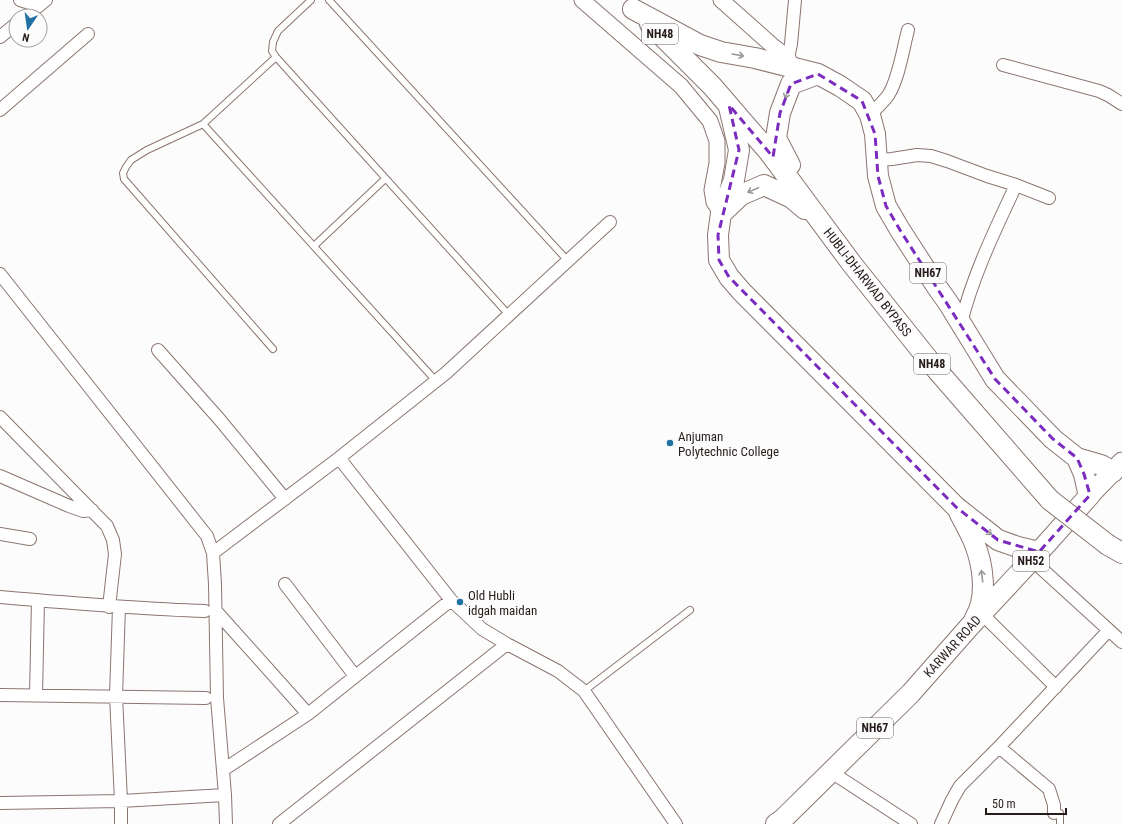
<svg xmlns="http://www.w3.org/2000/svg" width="1122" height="824" font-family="'Roboto Condensed',sans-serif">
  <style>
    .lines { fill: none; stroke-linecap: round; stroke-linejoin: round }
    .service-casing { stroke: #8b756f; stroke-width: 8 }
    .minor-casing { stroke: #8b756f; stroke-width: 14 }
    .tertiary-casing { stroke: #8b756f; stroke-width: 17 }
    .primary-casing { stroke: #8b756f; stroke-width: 21 }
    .trunk-casing { stroke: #8b756f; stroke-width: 22 }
    .service { stroke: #fff; stroke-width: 6 }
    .minor { stroke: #fff; stroke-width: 12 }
    .tertiary { stroke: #fff; stroke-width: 15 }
    .primary { stroke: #fff; stroke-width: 19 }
    .trunk { stroke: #fff; stroke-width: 20 }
    .trunk-bridge-casing { stroke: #8b756f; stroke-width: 22; stroke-linecap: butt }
    .trunk-bridge { stroke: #fff; stroke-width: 20 }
    .oneway { stroke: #9d9998 }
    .marked { fill: none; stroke: #7b2cbf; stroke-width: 3; stroke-dasharray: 8 5; stroke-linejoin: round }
    .poi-dot { fill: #2071a2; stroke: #fcfcfc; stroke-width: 1.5 }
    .labels { text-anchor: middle; stroke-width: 4; stroke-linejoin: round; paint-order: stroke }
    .shield { fill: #fcfcfc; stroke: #66605e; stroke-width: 1 }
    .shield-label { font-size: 12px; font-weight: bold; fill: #261d1b }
    .street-label { font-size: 13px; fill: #261d1b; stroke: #fcfcfc }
    .poi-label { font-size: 13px; fill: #261d1b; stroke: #fcfcfc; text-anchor: start }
  </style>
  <rect width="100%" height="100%" fill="#fcfcfc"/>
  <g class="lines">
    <g class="service-casing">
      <path id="service" d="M311 0 278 31 273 42 272 51 276 57 509 315
        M329 0 568 261
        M203 124 436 381
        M314 246 385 179
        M273 349 124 179 123 173 126 167 131 160 147 150 203 124 276 57
        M584 691 690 610
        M1060 824V813"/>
    </g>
    <g class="minor-casing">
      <path id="minor" d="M20 0 39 6
        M26 16 46 0
        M0 37 16 24
        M788 58 791 44 795 0
        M1003 65 1099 91 1108 95 1122 104
        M0 110 88 34
        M870 115C876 108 884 102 889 94 899 77 903 49 908 30
        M877 160 892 159 917 155 931 156 947 161 987 176 1016 185 1049 198
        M0 274 207 536 213 553 215 584 217 698 225 795 226 824
        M961 323C973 275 995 230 1016 185
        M158 350 220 420 285 499
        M0 417 107 526 113 540 115 554 109 607
        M339 458 451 600 482 629 507 644 558 671 584 691 676 824
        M0 476 69 506 83 511 92 510
        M0 534 30 539
        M213 553 339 458 446 373 610 222
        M1032 560 1122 642
        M285 584 355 676
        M0 597C68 603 136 609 205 611
        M119 607 116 696 121 801V824
        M215 610 308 714
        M982 614 1056 687
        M0 695 206 698
        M36 695 38 600
        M999 747 1049 789 1054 805V813
        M223 770 308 714 451 600
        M831 772 911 824
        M0 803 121 801 225 795
        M279 824 507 644
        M941 824 952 800 960 786 999 747 1109 630"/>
    </g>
    <g class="tertiary-casing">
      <path id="tertiary" d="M582 0 681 86 710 121 717 141V163L712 190 714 202 721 213
        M721 0 774 47 788 58 791 66"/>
    </g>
    <g class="primary-casing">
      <path id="primary" d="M1090 495 1122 462"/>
    </g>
    <g class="trunk-casing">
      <path id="trunk" d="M633 9 700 45 721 52 755 58 818 74 840 86 862 101 870 115 875 134 878 176 886 206 900 230 937 287 949 304 995 379 1053 439 1077 458 1101 465 1113 472
        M650 24 712 86 769 152 852 264 936 369 1050 500
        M729 107 739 150 734 180 721 213 718 235 719 260 729 277 742 292 956 507 998 540 1018 547 1039 552
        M790 165 776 138 780 113 791 84 818 74
        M723 212 741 195 764 185 792 198 805 209
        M959 512C964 522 970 532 974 542 983 564 988 597 975 618
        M1108 545 1122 553
        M776 824 783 819 911 693 970 626 1039 552 1090 495 1088 492 1084 474 1077 458"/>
    </g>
    <use href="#service" class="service"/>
    <use href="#minor" class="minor"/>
    <use href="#tertiary" class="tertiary"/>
    <use href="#primary" class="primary"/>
    <use href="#trunk" class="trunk"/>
    <g class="trunk-bridge-casing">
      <path id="trunk-bridge" d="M1050 500 1108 545"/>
    </g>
    <use href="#trunk-bridge" class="trunk-bridge"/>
  </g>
  <defs><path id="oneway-shaft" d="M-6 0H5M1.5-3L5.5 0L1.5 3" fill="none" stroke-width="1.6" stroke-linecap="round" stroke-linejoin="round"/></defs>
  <g class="oneway">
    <use href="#oneway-shaft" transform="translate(738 55) rotate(10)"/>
    <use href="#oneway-shaft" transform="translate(787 93) rotate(110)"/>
    <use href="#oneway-shaft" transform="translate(753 190) rotate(157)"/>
    <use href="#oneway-shaft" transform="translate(987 531) rotate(38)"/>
    <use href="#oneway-shaft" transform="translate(982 576) rotate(-97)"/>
  </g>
  <path class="marked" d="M818 74 862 101 875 134 878 176 886 206 900 230 995 379 1053 439 1077 458 1084 474 1090 495 1039 552 998 540 956 507 729 277 719 260 718 235 739 150 729 105 773 157 780 113 791 84Z"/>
  <g class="poi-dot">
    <circle cx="670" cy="443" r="4"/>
    <circle cx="460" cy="602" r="4"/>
  </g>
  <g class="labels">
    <g class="shield">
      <rect x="642" y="24" width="36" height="20" rx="3"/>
      <rect x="910" y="263" width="36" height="20" rx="3"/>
      <rect x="914" y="354" width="36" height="20" rx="3"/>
      <rect x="1013" y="551" width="36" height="20" rx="3"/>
      <rect x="857" y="718" width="36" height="20" rx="3"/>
    </g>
    <g class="shield-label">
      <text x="660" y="38">NH48</text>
      <text x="928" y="277">NH67</text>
      <text x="932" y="368">NH48</text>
      <text x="1031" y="565">NH52</text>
      <text x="875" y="732">NH67</text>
    </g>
    <g class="street-label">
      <text transform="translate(868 282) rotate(52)" y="5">HUBLI-DHARWAD BYPASS</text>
      <text transform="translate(952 646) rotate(-48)" y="5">KARWAR ROAD</text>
    </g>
    <g class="poi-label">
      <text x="678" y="441">Anjuman<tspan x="678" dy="15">Polytechnic College</tspan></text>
      <text x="468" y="600">Old Hubli<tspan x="468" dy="15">idgah maidan</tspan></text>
    </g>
  </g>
  <g transform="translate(28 28) rotate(193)"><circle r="19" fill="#fcfcfc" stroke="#a6a3a2"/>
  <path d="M0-3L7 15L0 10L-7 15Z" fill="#2071a2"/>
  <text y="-6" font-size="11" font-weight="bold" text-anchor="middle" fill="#261d1b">N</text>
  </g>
  <path d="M986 808v6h80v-6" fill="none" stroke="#261d1b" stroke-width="2"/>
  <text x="992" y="808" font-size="12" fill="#261d1b" stroke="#fcfcfc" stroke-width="3" paint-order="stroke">50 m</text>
</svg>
